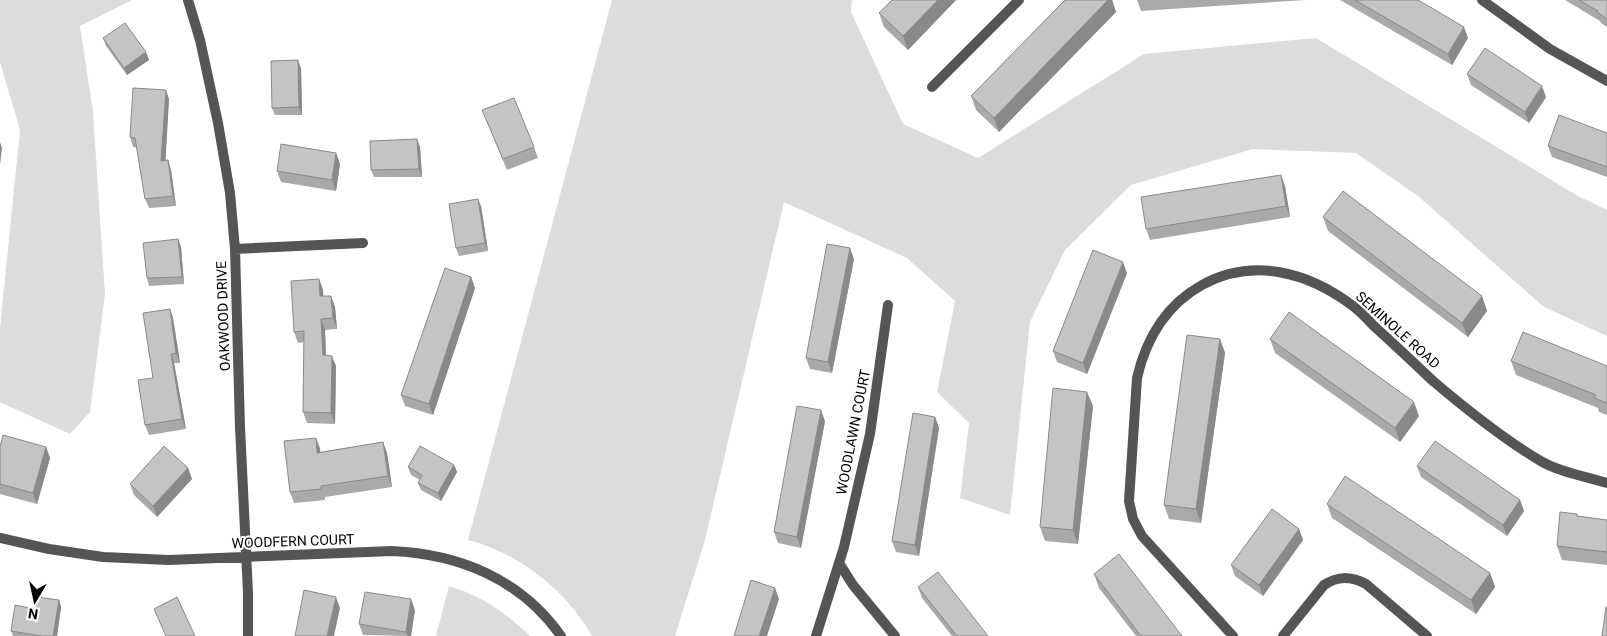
<svg xmlns="http://www.w3.org/2000/svg" width="1607" height="636" font-family="Roboto,sans-serif">
  <style>
    .green { fill: #dcdcdc }
    .lines { fill: none; stroke-linecap: round; stroke-linejoin: round }
    .minor { stroke: #555; stroke-width: 10 }
    .wall { fill: #a9a9a9 }
    .shaded-wall { fill: #898989 }
    .building { fill: #c4c4c4; stroke: #898989 }
    .labels { text-anchor: middle; stroke-width: 4; stroke-linejoin: round; paint-order: stroke }
    .street-label { font-size: 14px; fill: #000; stroke: #fff }
  </style>
  <rect width="100%" height="100%" fill="#fff"/>
  <path class="green" d="M0 0H132L80 26 93 112 105 294 90 412 70 434 0 402V328L20 130 0 62Z
    M612 0H852L851 12 903 124 978 158 1144 54 1316 38 1576 195 1607 210V336L1544 307 1418 196 1356 153 1253 149 1131 185 1065 250 1030 322 1010 515 960 498 969 423 937 392 955 301 907 258 784 202 705 540 675 636H592C566 590 519 553 468 540Z
    M449 586C482 596 506 613 530 636H436Z"/>
  <g class="lines">
    <path class="minor" d="M188 0 200 40 218 123 230 193 235 249 240 427 248 593V636
      M1482 0 1550 49 1607 81
      M932 87 1019 0
      M235 249 363 243
      M0 538 49 549 103 557 169 560 392 551C459 554 521 579 561 636
      M839 563 853 585 895 636
      M816 636 844 547 870 434 888 305
      M1233 636 1142 536 1133 519 1129 501 1137 378C1146 339 1166 305 1202 285 1253 257 1308 272 1353 306 1361 312 1368 320 1375 327 1395 345 1414 363 1433 381 1466 409 1502 438 1539 460 1556 471 1587 477 1607 483
      M1283 636 1324 585C1338 576 1350 576 1366 584L1427 636"/>
  </g>
  <path class="wall" d="M892 0H956L908 50 884 27 879 13Z
    M1065 0H1112L1116 12 999 132 976 110 971 96Z
    M1137 0H1305L1141 11Z
    M1340 0H1418L1468 38 1452 65Z
    M1565 0H1607V27L1601 23 1600 21Z
    M103 38 146 52 149 60 127 75 106 46Z
    M301 68 302 115H275L272 108Z
    M1467 74 1546 97 1529 123 1471 85Z
    M169 99 165 160H168L171 170 176 206 149 208 145 199 137 147H133L130 137Z
    M482 110 534 147 538 158 507 170Z
    M1607 133V177L1552 157 1548 146Z
    M420 147 422 177H374L371 170Z
    M336 153 340 164 336 191 281 182 277 171Z
    M1285 186 1290 217 1150 240 1146 229Z
    M481 206 488 251 459 256 456 248Z
    M1323 217 1482 296 1487 311 1468 337 1328 231Z
    M178 239 181 247 184 284 149 286 147 278Z
    M854 259 832 373 810 369 806 358Z
    M1127 273 1087 374 1057 362 1053 351Z
    M471 277 475 288 433 415 405 406 401 395Z
    M319 279 323 290V296H331L335 307 337 329 325 330 326 355 336 366 335 424 307 423 303 412 304 342 298 343 294 332Z
    M170 309 173 318 180 363H174L186 429 149 435 145 425Z
    M1220 339 1225 353 1201 523 1169 519 1164 505Z
    M1270 339 1419 416 1400 442 1275 353Z
    M1511 361 1607 366V415L1599 412 1598 408 1516 375Z
    M1093 406 1078 544 1045 541 1040 527Z
    M935 417 939 428 919 556 896 552 892 541Z
    M825 421 801 548 778 543 774 532Z
    M383 442 387 453 392 487 325 497V500L294 503 290 492 320 448V452Z
    M0 447H46L50 458 37 504 0 494Z
    M454 465 457 472 441 501 421 490 418 483 420 480 411 475 408 467Z
    M1417 466 1520 500 1524 511 1507 536 1421 477Z
    M188 468 192 479 157 517 134 495 130 484Z
    M1327 504 1490 573 1495 587 1476 614 1332 518Z
    M1577 514 1578 516 1607 520V565L1562 560 1557 546Z
    M1299 529 1303 540 1263 596 1235 576 1231 565Z
    M1094 574 1182 636H1136L1099 588Z
    M918 587 988 636H952L922 598Z
    M59 600 61 607 57 636H13L11 631 35 609Z
    M415 610 411 636 363 635 359 624Z"/>
  <path class="shaded-wall" d="M938 0H956L908 50 903 36Z
    M1108 0H1112L1116 12 999 132 994 118Z
    M1464 27 1468 38 1452 65 1448 54Z
    M146 52 149 60 127 75 124 68Z
    M298 60 301 68 302 115 299 107Z
    M1542 86 1546 97 1529 123 1525 112Z
    M166 90 169 99 165 170 161 161Z
    M417 139 420 147 422 177 419 169Z
    M0 142 2 148 0 165Z
    M336 153 340 164 336 191 332 180Z
    M168 160 171 170 176 206 173 196Z
    M1281 175 1285 186 1290 217 1286 206Z
    M478 199 481 206 488 251 485 243Z
    M178 239 181 247 184 284 182 277Z
    M850 248 854 259 832 373 828 362Z
    M1123 262 1127 273 1087 374 1083 363Z
    M471 277 475 288 433 415 429 404Z
    M319 279 323 290 324 307 320 296Z
    M331 296 335 307 337 329 333 318Z
    M1482 296 1487 311 1468 337 1462 323Z
    M170 309 173 318 180 363 176 353Z
    M321 319 325 330 326 366 323 355Z
    M1220 339 1225 353 1201 523 1196 509Z
    M171 354 174 363 186 429 182 419Z
    M332 356 336 366 335 424 331 413Z
    M1087 392 1093 406 1078 544 1073 530Z
    M1414 402 1419 416 1400 442 1395 428Z
    M821 410 825 421 801 548 797 537Z
    M935 417 939 428 919 556 915 545Z
    M316 438 320 448 321 464 317 453Z
    M383 442 387 453 392 487 388 476Z
    M46 447 50 458 37 504 33 493Z
    M454 465 457 472 441 501 438 493Z
    M188 468 192 479 157 517 153 506Z
    M1520 500 1524 511 1507 536 1503 525Z
    M1299 529 1303 540 1263 596 1259 585Z
    M1490 573 1495 587 1476 614 1471 600Z
    M775 588 779 599 767 636H759Z
    M336 597 340 608 334 636H327Z
    M411 599 415 610 411 636H408L406 632Z
    M59 600 61 607 57 636H53Z"/>
  <path class="building" d="M892 0H938L903 36 879 13Z
    M1065 0H1108L994 118 971 96Z
    M1355 0H1418L1464 27 1448 54Z
    M1579 0H1607V19L1597 12 1598 11Z
    M125 23 146 52 124 68 103 38Z
    M1485 48 1542 86 1525 112 1467 74Z
    M298 60 299 107 272 108 271 61Z
    M133 88 166 90 161 161 168 160 173 196 145 199 135 138 130 137Z
    M514 98 534 147 503 159 482 110Z
    M1559 115 1607 133V167L1548 146Z
    M417 139 419 169 371 170 370 141Z
    M281 144 336 153 332 180 277 171Z
    M1281 175 1286 206 1146 229 1141 197Z
    M1343 191 1482 296 1462 323 1323 217Z
    M478 199 485 243 456 248 449 204Z
    M178 239 182 277 147 278 143 243Z
    M827 244 850 248 828 362 806 358Z
    M1093 250 1123 262 1083 363 1053 351Z
    M445 268 471 277 429 404 401 395Z
    M319 279 320 296H331L333 318 321 319 323 355 332 356 331 413 303 412 304 331 294 332 291 281Z
    M170 309 176 353 171 354 182 419 145 425 138 380 153 378 143 313Z
    M1289 312 1414 402 1395 428 1270 339Z
    M1523 332 1607 366V403L1594 398 1596 395 1511 361Z
    M1187 335 1220 339 1196 509 1164 505Z
    M1053 388 1087 392 1073 530 1040 527Z
    M797 406 821 410 797 537 774 532Z
    M913 413 935 417 915 545 892 541Z
    M3 435 46 447 33 493 0 484V447Z
    M316 438 317 453 383 442 388 476 321 486V489L290 492 284 441Z
    M1435 441 1520 500 1503 525 1417 466Z
    M164 446 188 468 153 506 130 484Z
    M420 446 454 465 438 493 418 483 422 475 408 467Z
    M1345 476 1490 573 1471 600 1327 504Z
    M1272 509 1299 529 1259 585 1231 565Z
    M1560 512 1577 514V516L1607 520V552L1557 546Z
    M1119 554 1182 636H1141L1094 574Z
    M938 572 988 636H957L918 587Z
    M751 580 775 588 759 636H734Z
    M304 590 336 597 327 636H295Z
    M365 592 411 599 406 632 359 624Z
    M37 597 59 600 53 636H42L11 631 15 605 35 609Z
    M177 597 195 636H166L154 609Z
    M1606 607H1607V636H1602Z"/>
  <g class="labels">
    <g class="street-label">
      <text transform="translate(223 316) rotate(-92)" y="5">OAKWOOD DRIVE</text>
      <text transform="translate(1398 330) rotate(42)" y="5">SEMINOLE ROAD</text>
      <text transform="translate(853 432) rotate(-79)" y="5">WOODLAWN COURT</text>
      <text transform="translate(293 541) rotate(-2)" y="5">WOODFERN COURT</text>
    </g>
  </g>
  <g transform="translate(35 601) rotate(189)" stroke="#ffffff" stroke-width="4" paint-order="stroke">
  <path d="M0-4L9 19L0 12L-9 19Z" fill="#000000"/>
  <text y="-8" font-size="14" font-weight="bold" text-anchor="middle" fill="#000000">N</text>
  </g>
</svg>
